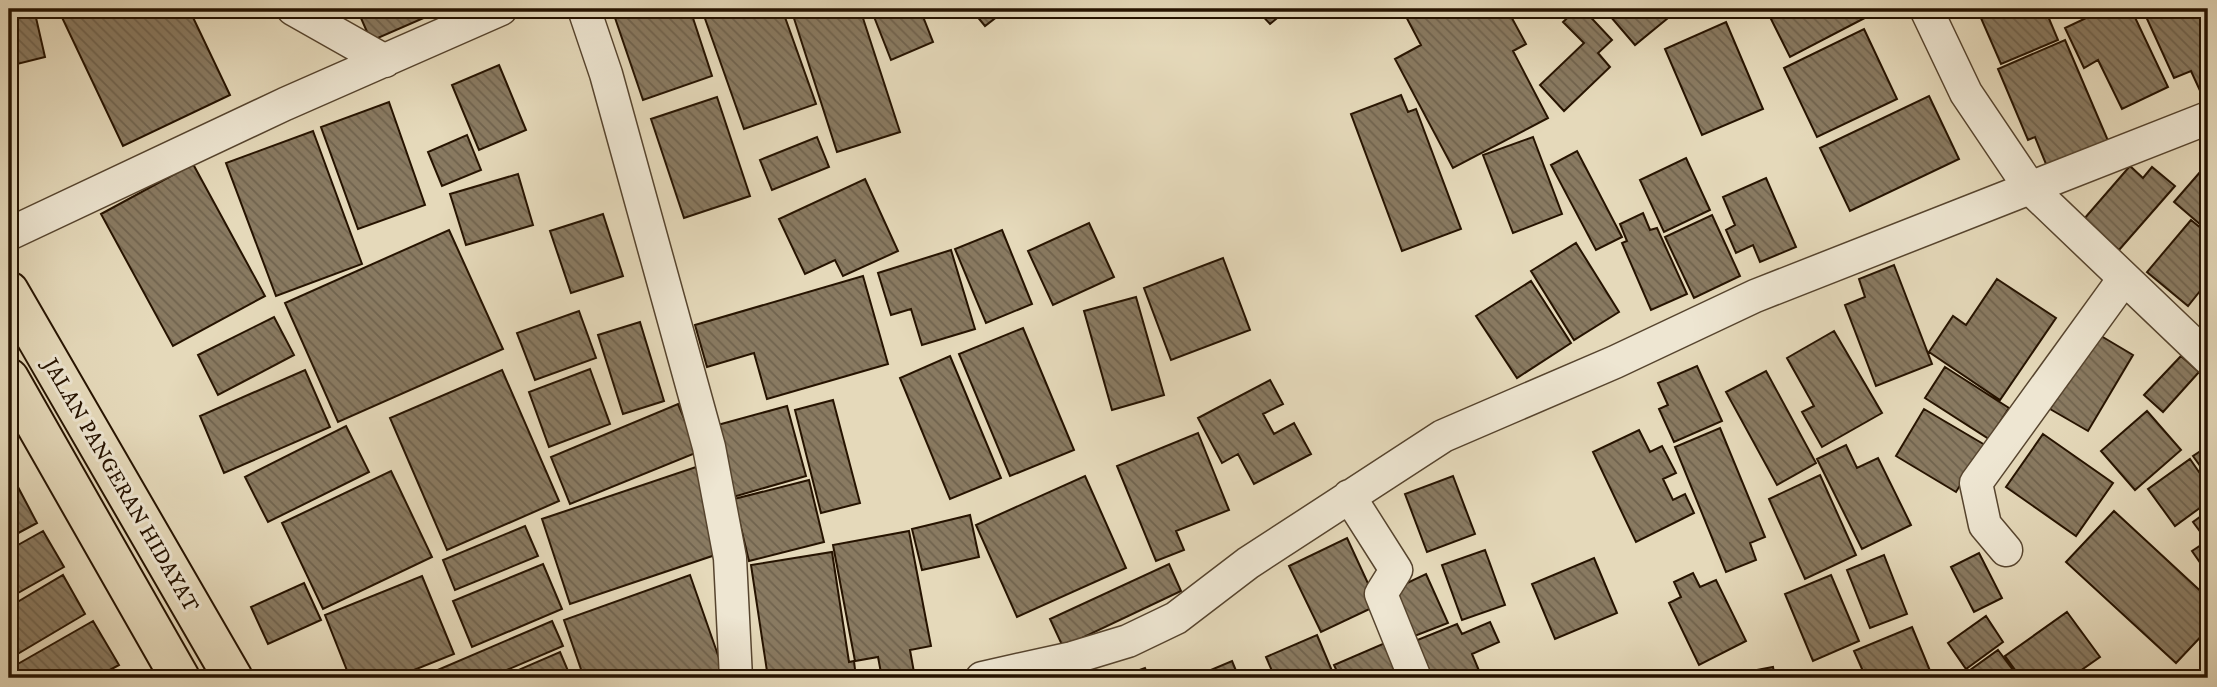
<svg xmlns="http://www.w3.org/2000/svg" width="2217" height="687" font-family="'IM FELL DW Pica',serif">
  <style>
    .building { fill: url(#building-back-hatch); stroke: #261300; stroke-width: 2 }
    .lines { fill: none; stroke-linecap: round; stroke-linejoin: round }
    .street-casing { stroke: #56442e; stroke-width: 35 }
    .highway-casing { stroke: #261300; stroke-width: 42 }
    .street { stroke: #eee6d2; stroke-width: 32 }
    .highway { stroke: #e5d9ba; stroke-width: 38 }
    .labels { text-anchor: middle; stroke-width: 6; stroke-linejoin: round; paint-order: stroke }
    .street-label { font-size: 21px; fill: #261300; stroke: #eee6d2 }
  </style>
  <defs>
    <pattern id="building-back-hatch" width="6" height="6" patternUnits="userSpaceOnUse" patternTransform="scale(1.75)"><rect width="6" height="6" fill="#897a61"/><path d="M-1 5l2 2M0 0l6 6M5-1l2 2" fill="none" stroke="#70634e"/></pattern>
  </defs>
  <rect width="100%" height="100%" fill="#e5d9ba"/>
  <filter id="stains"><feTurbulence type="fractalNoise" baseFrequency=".00286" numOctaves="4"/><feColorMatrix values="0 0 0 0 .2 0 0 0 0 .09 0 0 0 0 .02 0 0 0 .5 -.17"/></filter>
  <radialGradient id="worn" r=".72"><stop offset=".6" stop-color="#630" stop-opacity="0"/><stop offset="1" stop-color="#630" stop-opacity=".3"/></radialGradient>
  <path class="building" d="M9 9H34L45 57 9 66Z
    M58 9H189L230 95 123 146Z
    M357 9H422L426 17 371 41Z
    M612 9H690L712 76 643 100Z
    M715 9H782L816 104 744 129 703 13Z
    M791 9H860L900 132 837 152Z
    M871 9H920L933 42 891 60Z
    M971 9H1007L985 26Z
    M1256 9H1288L1270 24Z
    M1402 9H1507L1526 44 1513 51 1548 118 1453 168 1395 59 1421 45Z
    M1577 9H1583L1612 40 1598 53 1610 67 1564 111 1540 85 1584 43 1563 22Z
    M1604 9H1679L1635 45Z
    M1766 9H1882L1790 57Z
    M1977 9H2045L2058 40 2001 64Z
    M2105 9H2131L2168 87 2122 109 2098 60 2084 68 2065 28Z
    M2146 9H2208V108L2191 71 2174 78 2143 10Z
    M1726 22 1763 109 1702 135 1665 49Z
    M1864 29 1897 99 1817 137 1784 68Z
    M2065 40 2109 143 2048 169 2035 137 2028 140 1998 69Z
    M499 65 526 130 479 150 452 85Z
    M1401 95 1408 112 1416 109 1461 229 1402 251 1351 114Z
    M1929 96 1959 159 1850 211 1820 148Z
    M717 97 750 196 684 218 651 119Z
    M389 102 425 205 358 229 321 127Z
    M313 131 362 264 276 296 226 163Z
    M467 135 481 170 442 186 428 152Z
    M817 137 829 167 772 190 760 160Z
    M1533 137 1562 214 1513 233 1483 155Z
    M1577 151 1622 237 1596 250 1551 165Z
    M1686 158 1710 210 1664 232 1640 180Z
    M193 164 265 296 173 346 101 214Z
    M2130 166 2143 178 2152 167 2175 186 2119 250 2084 219Z
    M2201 171 2208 177V231L2174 202Z
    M518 174 533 225 466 245 450 194Z
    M1766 178 1796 247 1760 262 1753 245 1736 253 1726 230 1735 225 1723 197Z
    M865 179 898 251 843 276 835 260 805 274 779 219Z
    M1643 213 1650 230 1657 228 1687 294 1651 310 1622 243 1627 241 1620 224Z
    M603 214 623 276 571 293 550 231Z
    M1712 215 1740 276 1694 298 1665 237Z
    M2191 220 2208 234V281L2188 306 2147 272Z
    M1089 223 1114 277 1053 305 1028 251Z
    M449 230 503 349 338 422 285 303Z
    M1002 230 1032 304 986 323 955 249Z
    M1576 243 1619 312 1574 340 1531 271Z
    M951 250 975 329 922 345 911 309 891 315 878 273Z
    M1223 258 1250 330 1171 360 1144 288Z
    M1894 265 1932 364 1876 386 1845 305 1865 297 1859 279Z
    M863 276 888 364 767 399 754 353 707 367 695 325Z
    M1997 279 2056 318 2000 400 1929 352 1953 316 1966 325Z
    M1531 281 1571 343 1517 378 1476 316Z
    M1136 297 1164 395 1112 410 1084 311Z
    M579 311 596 358 535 380 517 333Z
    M274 317 294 355 218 395 198 355Z
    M640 322 664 401 623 414 598 335Z
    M1023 328 1074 450 1010 476 959 354Z
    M1834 331 1882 413 1822 447 1802 412 1814 406 1787 358Z
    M2096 333 2133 355 2088 431 2050 409Z
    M950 356 1001 478 950 499 900 378Z
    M2181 356 2199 372 2163 412 2144 395Z
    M1697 366 1722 421 1674 442 1659 409 1668 405 1658 383Z
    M1945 367 2009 408 1989 439 1925 398Z
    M590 369 610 424 549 447 529 392Z
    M305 370 330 427 224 473 200 416Z
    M502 370 559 501 447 550 390 418Z
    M1766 371 1816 463 1777 485 1726 392Z
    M1270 380 1283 404 1263 414 1274 434 1294 423 1311 454 1254 484 1238 454 1222 463 1198 418Z
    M833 400 860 503 821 513 795 410Z
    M678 404 698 452 570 504 551 457Z
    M787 406 806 476 733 497 714 426Z
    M1924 409 1985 445 1956 492 1896 456Z
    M2147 411 2181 450 2135 490 2101 451Z
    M346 426 369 472 268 522 245 477Z
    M1720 428 1765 537 1750 543 1756 560 1726 572 1675 447Z
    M1639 430 1650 452 1662 446 1676 473 1663 479 1673 500 1685 494 1694 513 1636 542 1593 452Z
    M1198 433 1229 510 1176 531 1184 550 1156 561 1117 466Z
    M2043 434 2113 483 2076 536 2006 487Z
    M1846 445 1857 468 1878 458 1911 525 1862 549 1817 459Z
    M2208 446V477L2193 456Z
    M2190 459 2208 485V502L2175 526 2148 489Z
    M696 467 724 552 570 604 542 519Z
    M9 470 37 523 9 538Z
    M391 471 432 557 323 609 282 523Z
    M1820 475 1856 555 1805 579 1769 499Z
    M1085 476 1126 568 1017 617 976 525Z
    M1453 476 1475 534 1427 552 1405 494Z
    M809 480 824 542 749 561 734 499Z
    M2114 511 2208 598V629L2176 663 2066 562Z
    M2208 511V574L2192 551 2207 541 2193 522Z
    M970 515 979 557 922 570 912 529Z
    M525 526 538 556 455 590 443 560Z
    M43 531 64 567 9 598V550Z
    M909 531 931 646 910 650 915 678H882L878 657 855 661 833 545Z
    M1347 538 1378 605 1321 632 1289 566Z
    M1485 550 1505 605 1462 620 1442 565Z
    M832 552 849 662 854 661 856 678H818L817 672 768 678 751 565Z
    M1979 553 2002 598 1974 612 1951 567Z
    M1884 555 1907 614 1870 628 1847 570Z
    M1594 558 1617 613 1555 639 1532 584Z
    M543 564 562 609 472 647 453 601Z
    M1169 564 1181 591 1063 647 1050 619Z
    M1693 573 1700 587 1716 580 1746 641 1699 665 1669 603 1681 597 1674 582Z
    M1426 574 1448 623 1412 637 1390 591Z
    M63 575 85 614 9 659V607Z
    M690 575 726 678H584L564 620Z
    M1831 575 1859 641 1813 661 1785 594Z
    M422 576 454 654 394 678H350L325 615Z
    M304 583 321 620 268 644 251 607Z
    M2067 612 2100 657 2070 678H2021L2005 656Z
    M1986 616 2003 642 1966 669 1948 643Z
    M93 621 119 665 95 678H9V669Z
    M552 621 563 646 488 678H419Z
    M1490 622 1499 642 1472 654 1480 673 1467 678H1429L1410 643 1457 624 1462 634Z
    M1912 627 1933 678H1866L1854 651Z
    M1317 635 1335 678H1275L1266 657Z
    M1385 643 1400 678H1340L1334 665Z
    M1998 650 2019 678H1959Z
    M560 652 571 678H500Z
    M1232 661 1239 678H1192Z
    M1773 667 1775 678H1747L1746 672Z
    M1145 668 1149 678H1117Z"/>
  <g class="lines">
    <g class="street-casing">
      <path id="street" d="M293 9 385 61
        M584 9 606 74 709 447 730 558 736 678
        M1926 9 1966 93 2030 188 2208 358
        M9 234 285 104 501 9
        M1349 496 1396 570 1381 594 1415 678
        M2006 550 1985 525 1976 483 2123 280
        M982 678 1072 658 1128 641 1176 618 1248 563 1443 436 1615 362 1755 296 2208 118"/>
    </g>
    <g class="highway-casing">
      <path id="highway" d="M9 291 233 678
        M9 378 180 678"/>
    </g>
    <use href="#street" class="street"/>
    <use href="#highway" class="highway"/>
  </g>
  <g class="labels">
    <g class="street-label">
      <text transform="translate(121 485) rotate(60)" y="7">JALAN PANGERAN HIDAYAT</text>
    </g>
  </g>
  <rect width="2217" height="687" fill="none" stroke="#e5d9ba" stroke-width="35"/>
  <rect x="10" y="10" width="2196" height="666" fill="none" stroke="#261300" stroke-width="3.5"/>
  <rect x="18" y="18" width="2182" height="652" fill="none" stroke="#261300" stroke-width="2"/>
  <rect width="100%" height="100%" filter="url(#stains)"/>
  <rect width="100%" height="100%" fill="url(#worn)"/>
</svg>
